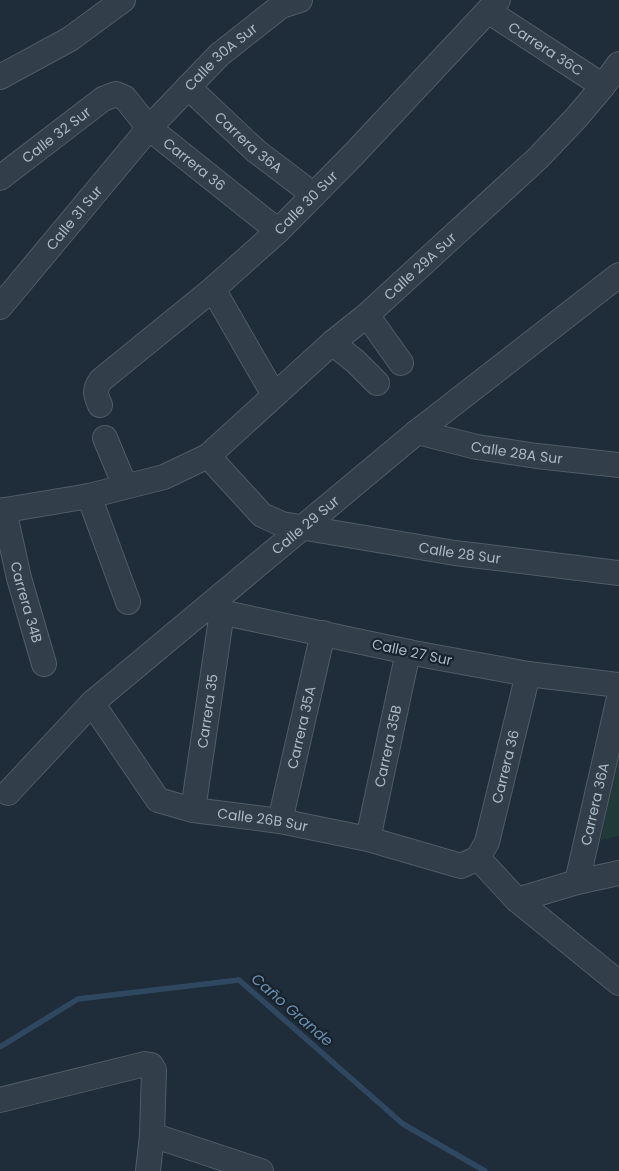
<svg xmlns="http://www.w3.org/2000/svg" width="619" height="1171" font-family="Poppins,sans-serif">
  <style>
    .green { fill: #203a3a }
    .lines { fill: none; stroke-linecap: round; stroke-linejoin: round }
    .stream { stroke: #2f4860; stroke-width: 5.5 }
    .minor-casing { stroke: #505c67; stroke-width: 26 }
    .minor { stroke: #323e49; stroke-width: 24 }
    .labels { text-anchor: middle; stroke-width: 4.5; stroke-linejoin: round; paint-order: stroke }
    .street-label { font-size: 14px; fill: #acb9c6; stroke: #18232e }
    .water-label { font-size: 15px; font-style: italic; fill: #6a8dac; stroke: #18232e }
  </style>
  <rect width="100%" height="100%" fill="#1e2d39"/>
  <path class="green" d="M619 750V836L601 840Z"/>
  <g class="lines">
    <path class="stream" d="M0 1047 78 999 239 980 403 1124 485 1171"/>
    <g class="minor-casing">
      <g id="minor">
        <path id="s1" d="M488 11 603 86"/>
        <path d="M0 77 70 39 123 0"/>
        <path id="s2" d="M188 87 256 151 314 195"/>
        <path id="s3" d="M0 178 103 99 116 94 125 98 149 128 278 231"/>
        <path d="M213 289 274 395"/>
        <path id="s4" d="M0 307 149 128 219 55 281 6 300 0"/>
        <path d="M367 315 401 363"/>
        <path d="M332 343 355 361 377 383"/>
        <path id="s5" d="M100 405C95 394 94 390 101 380L213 289 278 231 353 155 498 0"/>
        <path id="s6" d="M417 432 477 447 537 456 619 465"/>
        <path d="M105 438 125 486"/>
        <path id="s7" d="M208 456 262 515 282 524 455 553 619 573"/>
        <path d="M89 496 128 602"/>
        <path id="s8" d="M4 510 19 578 44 664"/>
        <path id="s9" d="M0 511 89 496 164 477 208 456 332 343 367 315 538 158 576 118 603 86 619 64"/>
        <path d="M206 609 409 652H408L528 674 619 685"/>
        <path id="s10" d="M92 703 158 800 193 810 280 821 368 839 461 866 478 858"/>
        <path id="s11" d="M8 793 92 703 417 432 619 275"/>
        <path id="s12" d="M193 810 222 612"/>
        <path id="s13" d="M280 821 323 633"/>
        <path id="s14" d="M368 839 408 652"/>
        <path id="s15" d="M478 858 487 842 528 674"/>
        <path d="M478 858 517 900 619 983"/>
        <path id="s16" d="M577 882 619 698"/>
        <path d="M517 900 577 882 619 873"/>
        <path d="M0 1100 145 1064 151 1065 154 1070 152 1135 261 1171"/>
        <path d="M148 1171 152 1135"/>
      </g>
    </g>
    <use href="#minor" class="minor"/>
  </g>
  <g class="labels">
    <g class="street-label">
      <text dy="5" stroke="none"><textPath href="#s1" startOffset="69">Carrera 36C</textPath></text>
      <text dy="5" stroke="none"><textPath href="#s4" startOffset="334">Calle 30A Sur</textPath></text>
      <text dy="5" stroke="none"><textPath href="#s3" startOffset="71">Calle 32 Sur</textPath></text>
      <text dy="5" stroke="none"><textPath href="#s2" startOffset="82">Carrera 36A</textPath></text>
      <text dy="5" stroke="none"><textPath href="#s3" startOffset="250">Carrera 36</textPath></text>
      <text dy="5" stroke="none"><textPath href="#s5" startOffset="298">Calle 30 Sur</textPath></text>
      <text dy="5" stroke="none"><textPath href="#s4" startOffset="116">Calle 31 Sur</textPath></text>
      <text dy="5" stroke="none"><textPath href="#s9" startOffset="501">Calle 29A Sur</textPath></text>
      <text dy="5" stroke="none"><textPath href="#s6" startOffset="102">Calle 28A Sur</textPath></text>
      <text dy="5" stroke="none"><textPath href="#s11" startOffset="401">Calle 29 Sur</textPath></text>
      <text dy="5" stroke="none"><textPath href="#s7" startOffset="282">Calle 28 Sur</textPath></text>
      <text dy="5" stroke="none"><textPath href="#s8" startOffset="95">Carrera 34B</textPath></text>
      <text transform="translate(412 652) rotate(12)" y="5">Calle 27 Sur</text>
      <text dy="5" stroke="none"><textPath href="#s12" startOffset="100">Carrera 35</textPath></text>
      <text dy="5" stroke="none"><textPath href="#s13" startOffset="96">Carrera 35A</textPath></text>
      <text dy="5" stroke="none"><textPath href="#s14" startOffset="95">Carrera 35B</textPath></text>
      <text dy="5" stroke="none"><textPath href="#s15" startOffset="96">Carrera 36</textPath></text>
      <text dy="5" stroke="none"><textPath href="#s16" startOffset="80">Carrera 36A</textPath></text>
      <text dy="5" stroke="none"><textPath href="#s10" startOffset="224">Calle 26B Sur</textPath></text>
    </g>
    <g class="water-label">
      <text transform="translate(292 1010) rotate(41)" y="5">Caño Grande</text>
    </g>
  </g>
</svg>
